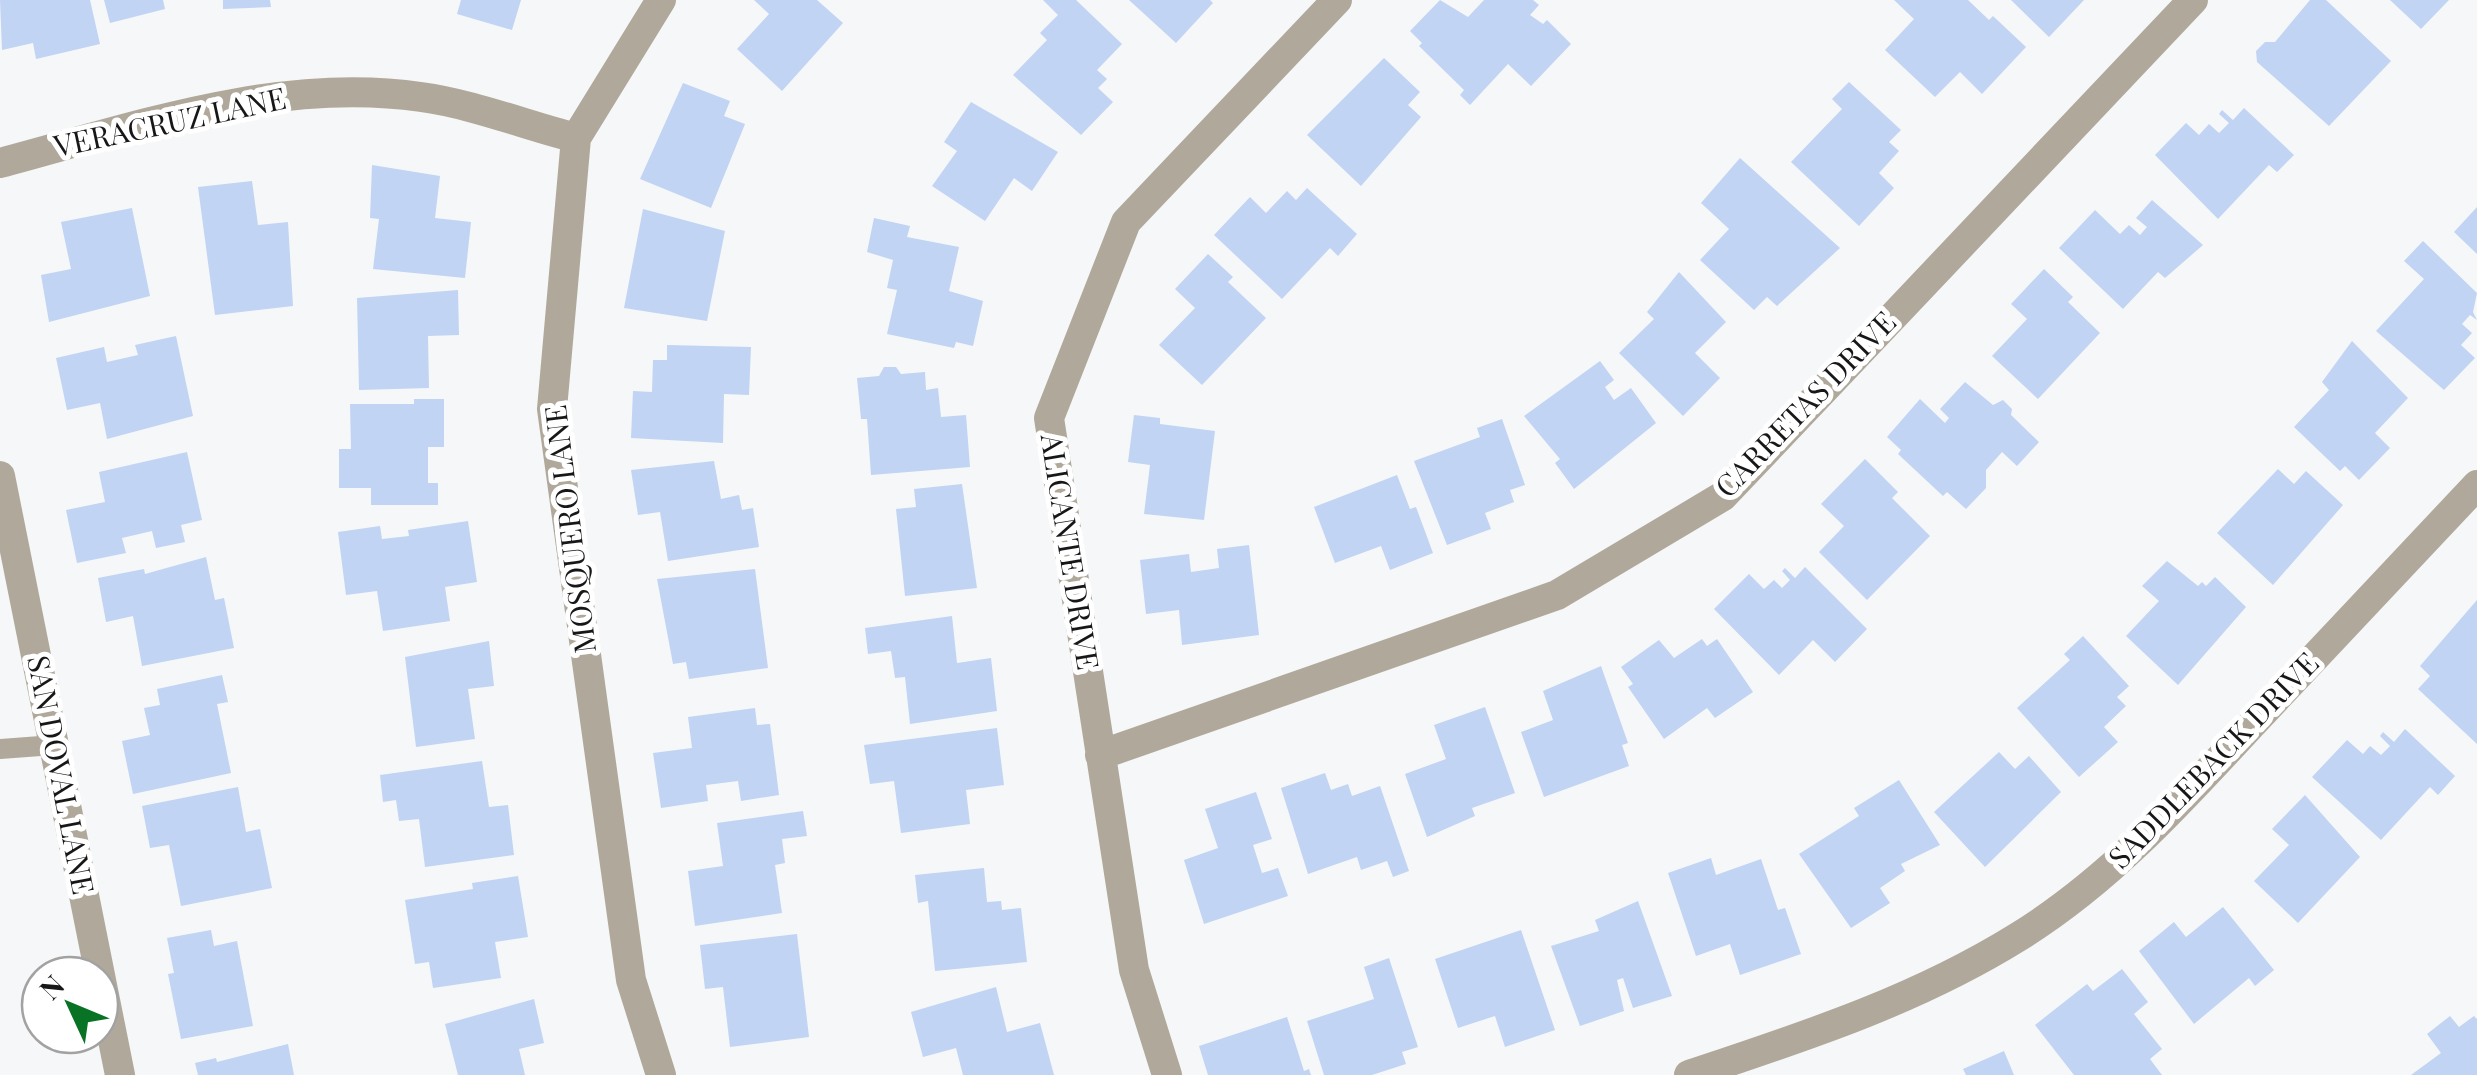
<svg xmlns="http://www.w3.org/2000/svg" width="2477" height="1075" font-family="'Playfair Display',serif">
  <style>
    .building { fill: #c1d4f3 }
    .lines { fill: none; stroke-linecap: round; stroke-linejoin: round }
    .service { stroke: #b0a99b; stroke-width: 20 }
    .minor { stroke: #b0a99b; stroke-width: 30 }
    .labels { text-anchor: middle; stroke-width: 10; stroke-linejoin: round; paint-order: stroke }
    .street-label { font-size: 30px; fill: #171718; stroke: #fff }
  </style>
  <rect width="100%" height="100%" fill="#f6f7f8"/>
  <path class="building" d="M0 0H90L100 44 36 59 33 43 2 50Z
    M104 0H163L165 9 110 23Z
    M223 0H270L271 7 223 9Z
    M461 0H521L512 30 457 14Z
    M754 0H817L843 23 782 91 737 49 769 14Z
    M1043 0H1076L1122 44 1097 70 1107 79 1098 88 1113 102 1081 135 1013 75 1047 40 1040 33 1058 15Z
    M1129 0H1210L1213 3 1176 43Z
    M1440 0 1468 17 1484 0H1533L1539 5 1530 15 1543 24 1547 20 1571 44 1531 86 1508 64 1470 105 1460 95 1464 90 1419 46 1422 43 1410 31Z
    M1894 0H1968L1989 20 1993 16 2026 47 1982 94 1960 72 1935 97 1885 50 1914 19Z
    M2011 0H2084L2049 37Z
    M2310 0H2326L2391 61 2329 126 2257 62 2256 51 2265 42H2275Z
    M2390 0H2449L2421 29Z
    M1384 58 1420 92 1408 105 1421 117 1361 186 1307 135Z
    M1849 82 1901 130 1889 142 1899 151 1879 173 1894 188 1859 226 1791 162 1842 109 1832 99Z
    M683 83 730 101 724 116 745 124 711 208 640 179Z
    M971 102 1058 152 1032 191 1014 178 985 221 932 186 957 151 944 142Z
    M2244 108 2294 155 2277 172 2269 165 2218 219 2155 155 2186 123 2199 135 2209 124 2219 133 2229 123 2219 114 2222 110 2233 120Z
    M1740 158 1840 248 1777 306 1767 297 1754 310 1700 260 1729 229 1701 203Z
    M372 165 440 176 435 218 471 222 465 278 373 269 379 219 370 218Z
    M252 181 258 225 288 222 293 306 215 315 198 187Z
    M1307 188 1357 234 1338 256 1330 248 1282 299 1214 235 1250 197 1266 213 1287 191 1296 200Z
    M2152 200 2203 245 2165 278 2158 272 2123 309 2059 248 2095 210 2120 234 2129 225 2140 235 2147 227 2136 218Z
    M2477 207V254L2454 232Z
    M132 208 150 296 49 322 41 275 71 269 61 222Z
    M643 209 725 231 707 321 624 308Z
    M874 218 910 226 907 237 959 247 949 291 983 301 973 346 956 342 954 348 887 334 897 290 887 288 893 260 867 252Z
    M2423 241 2477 293 2473 312 2477 320 2470 315 2462 324 2472 333 2461 345 2475 358 2444 390 2376 331 2424 279 2404 261Z
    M1208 254 1233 277 1228 282 1266 318 1202 385 1159 345 1195 308 1175 289Z
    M2044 269 2073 297 2068 302 2100 333 2038 399 1992 356 2027 319 2011 304Z
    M1679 272 1726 322 1695 353 1720 378 1683 416 1619 353 1654 319 1647 312Z
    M458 290 459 335 428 336 429 388 359 390 357 298Z
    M176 336 193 416 107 439 100 403 67 410 56 358 104 347 107 362 138 355 135 345Z
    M2352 341 2408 398 2375 433 2390 448 2359 480 2345 466 2340 471 2294 427 2329 390 2322 382Z
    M667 345 751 347 749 395 724 394 723 443 631 438 633 391 652 392 653 360H667Z
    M1600 361 1614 380 1605 387 1614 400 1631 388 1656 423 1574 489 1555 463 1560 459 1524 416Z
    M884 367H896L901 374 925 372 926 390 938 388 941 417 966 415 970 467 871 475 867 419H861L857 378 879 376Z
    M1965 382 1993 405 2003 400 2012 409 2011 415 2039 442 2017 466 2002 452 1986 470V488L1966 509 1947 492 1943 496 1898 454 1901 450 1887 437 1920 399 1945 423 1949 418 1940 409Z
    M414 399H444V447H428V483H438V505H371V488H339V449H351L350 404H414Z
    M1134 415 1160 418V424L1215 431 1204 520 1144 514 1150 465 1128 462Z
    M1502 419 1525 485 1510 490 1514 502 1485 513 1491 529 1447 545 1414 461 1480 437 1477 428Z
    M187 452 202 520 181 525 185 542 156 548 152 531 122 538 126 553 77 563 66 510 105 502 99 472Z
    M1865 459 1898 492 1892 498 1930 536 1867 600 1819 552 1844 526 1821 504Z
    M714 461 721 499 739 495 742 510 753 508 759 547 668 561 660 512 638 515 631 470Z
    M2278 469 2294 484 2306 471 2343 505 2273 585 2217 533Z
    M1397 475 1410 509 1416 507 1433 553 1390 570 1381 546 1335 563 1314 507Z
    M962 484 977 588 905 596 896 509 916 507 914 489Z
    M468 521 477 582 445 587 450 621 383 631 377 591 346 595 338 532 380 526 382 539 409 536 408 530Z
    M1249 545 1259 635 1182 645 1179 610 1146 614 1140 560 1189 554 1191 572 1219 568 1217 549Z
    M206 557 215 600 224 598 234 648 142 666 133 616 106 622 98 578 144 569 145 574Z
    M2167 561 2198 586 2202 582 2206 586 2215 577 2246 607 2178 685 2126 636 2159 601 2142 586Z
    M1805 567 1867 629 1835 662 1813 640 1779 675 1714 609 1749 574 1764 589 1774 580 1782 588 1790 580 1782 571 1785 568 1795 578Z
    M755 569 768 668 689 679 686 662 673 664 657 579Z
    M2477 600V744L2418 689 2430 676 2420 666Z
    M952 616 957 663 991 658 997 711 910 724 905 677 895 678 891 651 868 654 865 628Z
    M2083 636 2129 686 2117 697 2126 706 2104 727 2118 742 2079 777 2017 708 2070 660 2064 654Z
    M1702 639 1707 646 1717 639 1753 692 1715 718 1707 708 1664 739 1628 687 1633 684 1621 667 1659 640 1674 658Z
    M489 641 494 686 468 689 475 739 416 747 405 657Z
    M1601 666 1628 743 1622 745 1629 766 1544 797 1521 732 1553 720 1543 691Z
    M222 675 228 702 217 704 231 773 133 794 122 741 150 735 144 708 160 705 157 689Z
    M1485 707 1515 793 1472 808 1475 816 1427 837 1405 774 1446 759 1434 725Z
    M755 708 757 725 770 724 779 795 741 801 738 781 706 785 708 801 661 808 653 753 692 748 688 717Z
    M997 728 1004 785 966 790 970 824 901 833 894 781 870 784 864 745Z
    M2405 729 2455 776 2438 795 2430 787 2381 840 2312 777 2347 740 2363 754 2370 746 2381 755 2390 746 2380 736 2383 732 2394 742Z
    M1999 752 2015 769 2029 756 2061 792 1985 867 1934 812Z
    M482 761 489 807 508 805 514 855 425 867 419 819 399 821 396 800 383 802 380 775Z
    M1325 773 1331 790 1348 784 1352 796 1380 786 1409 871 1393 877 1387 861 1361 870 1357 857 1308 874 1281 788Z
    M1899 780 1940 845 1901 864 1905 871 1880 888 1890 903 1851 928 1799 854 1859 816 1854 808Z
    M238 787 246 832 260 829 272 888 181 906 169 845 150 848 142 806Z
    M1256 792 1272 839 1253 845 1262 873 1278 868 1288 896 1204 924 1184 860 1218 848 1205 809Z
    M2305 795 2360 857 2298 923 2254 881 2289 845 2272 829Z
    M803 811 807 836 782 839 785 863 775 865 782 913 695 926 688 871 723 866 717 823Z
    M1711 858 1716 875 1761 859 1778 910 1785 908 1801 954 1740 975 1730 944 1696 956 1668 873Z
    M984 868 987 902 1001 901 1002 910 1021 908 1027 962 935 971 928 901 918 903 915 875Z
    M518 876 528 937 495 942 501 978 433 988 429 962 415 964 405 900 473 889 472 883Z
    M1638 901 1672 996 1633 1008 1623 978 1617 980 1624 1011 1580 1026 1551 946 1599 931 1595 920Z
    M2223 907 2274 970 2255 986 2249 978 2194 1024 2139 951 2174 922 2186 937Z
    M211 930 214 946 237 941 253 1026 181 1039 168 974 174 973 167 938Z
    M1521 930 1555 1030 1505 1047 1495 1016 1458 1028 1435 959Z
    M797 934 809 1037 730 1047 723 987 705 989 700 945Z
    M1389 958 1418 1047 1402 1052 1406 1064 1372 1075H1324L1307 1021 1374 999 1364 967Z
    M2122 969 2148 1002 2134 1014 2162 1049 2150 1059 2162 1075H2074L2035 1025 2087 984 2093 991Z
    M996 987 1007 1032 1040 1023 1054 1075H963L956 1048 923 1057 911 1012Z
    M534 999 544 1043 519 1049 525 1075H458L445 1024Z
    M2450 1016 2459 1027 2474 1016 2477 1019V1075H2411L2441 1053 2427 1034Z
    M1287 1017 1304 1071 1309 1069 1311 1075H1208L1199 1046Z
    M288 1044 294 1075H198L195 1063 216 1058 217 1062Z
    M2004 1051 2014 1075H1966L1963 1069Z"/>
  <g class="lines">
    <path class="service" d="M0 749 54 745"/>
    <path class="minor" d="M661 0 576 138 552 409 631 980 661 1075
      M0 163C135 127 280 76 421 97 473 104 525 125 576 138
      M0 476 120 1075
      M1100 755 1557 595 1723 496 2193 0
      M1167 1075 1134 970 1049 418 1126 222 1337 0
      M1689 1075C1803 1037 1915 1001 2018 937 2109 881 2181 801 2253 723 2328 644 2402 564 2477 485"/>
  </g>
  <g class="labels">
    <g class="street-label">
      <text transform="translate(170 123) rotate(-12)" y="10">VERACRUZ LANE</text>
      <text transform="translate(1806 405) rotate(-46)" y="10">CARRETAS DRIVE</text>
      <text transform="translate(571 529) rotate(-97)" y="10">MOSQUERO LANE</text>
      <text transform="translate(1069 552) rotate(81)" y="10">ALICANTE DRIVE</text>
      <text transform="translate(2214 761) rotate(-46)" y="10">SADDLEBACK DRIVE</text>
      <text transform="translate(60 775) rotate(79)" y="10">SAN DOVAL LANE</text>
    </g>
  </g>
  <g transform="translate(70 1005) rotate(314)"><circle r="48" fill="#ffffff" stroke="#a2a2a3" stroke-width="2.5"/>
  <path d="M0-8L18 38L0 25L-18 38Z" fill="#087325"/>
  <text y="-15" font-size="28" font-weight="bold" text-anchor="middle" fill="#171718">N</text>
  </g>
</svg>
